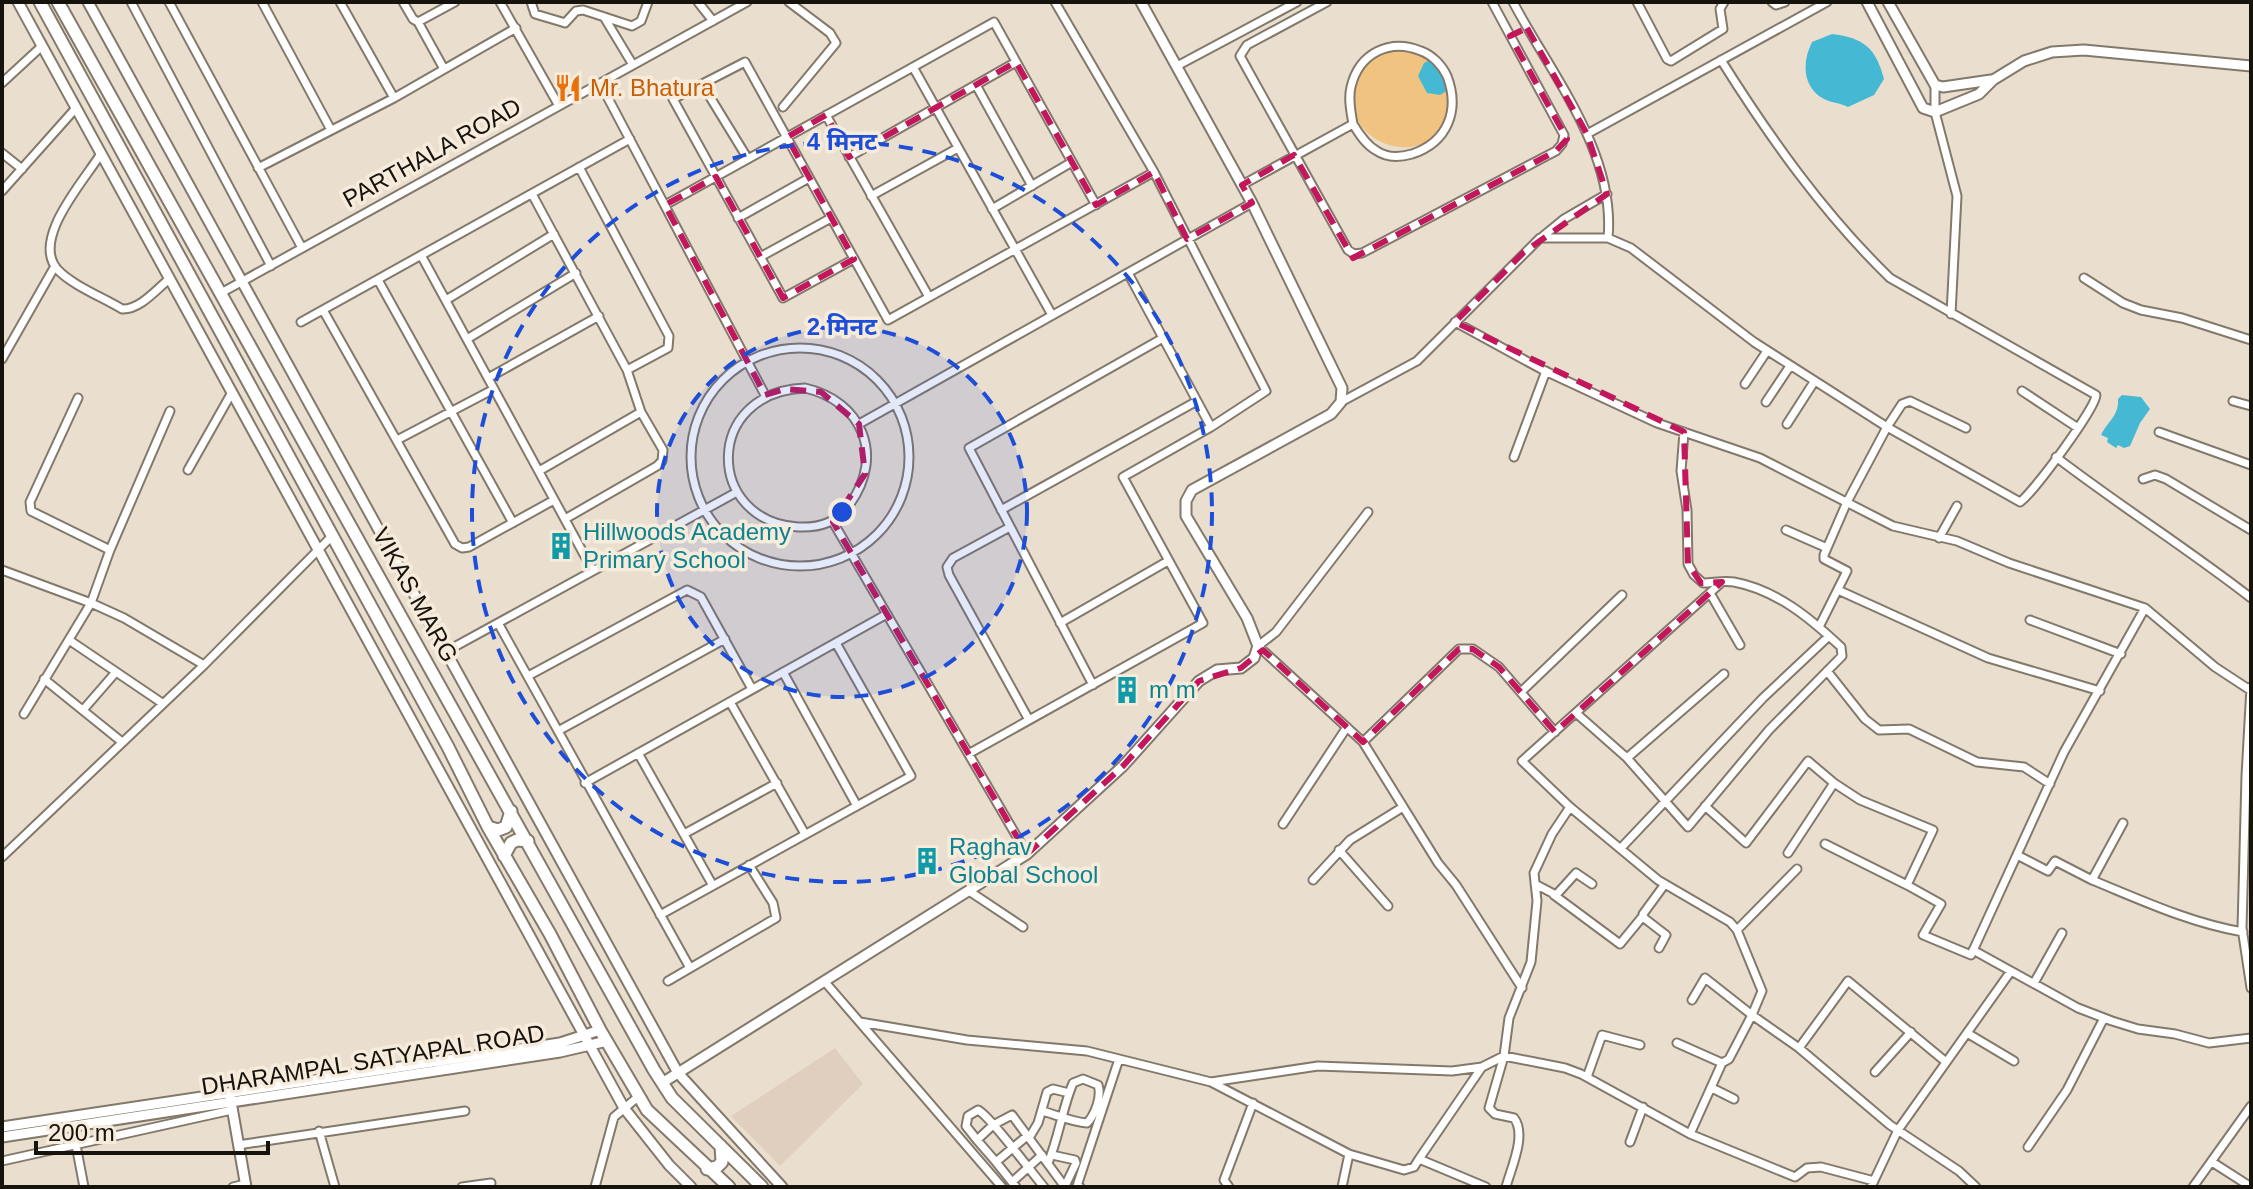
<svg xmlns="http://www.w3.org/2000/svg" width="2253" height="1189" font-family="Helvetica,'Noto Sans Devanagari',sans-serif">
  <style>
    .commercial { fill: #e0cfbe }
    .green { fill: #f0c480 }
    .water { fill: #45b8d4 }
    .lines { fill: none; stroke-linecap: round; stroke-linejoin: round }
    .minor-casing { stroke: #83796b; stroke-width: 11 }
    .tertiary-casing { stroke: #83796b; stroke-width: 13 }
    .secondary-casing { stroke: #83796b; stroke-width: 15 }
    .minor { stroke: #fff; stroke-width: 7 }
    .tertiary { stroke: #fff; stroke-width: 9 }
    .secondary { stroke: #fff; stroke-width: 11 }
    .marked { fill: none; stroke: #c2185b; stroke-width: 6; stroke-dasharray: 16 10; stroke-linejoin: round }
    .ring { fill: none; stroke: #1d4ed8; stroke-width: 4; stroke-dasharray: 14 10 }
    .labels { text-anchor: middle; stroke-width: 7; stroke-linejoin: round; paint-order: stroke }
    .food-label { font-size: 24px; fill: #c56008; stroke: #f7ecdc; text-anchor: start }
    .street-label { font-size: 24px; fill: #16130d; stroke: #f7ecdc }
    .culture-label { font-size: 24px; fill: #0d838f; stroke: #f7ecdc; text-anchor: start }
    .centre { fill: #1d4ed8; stroke: #f7ecdc; stroke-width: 4 }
    .ring-label { font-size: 24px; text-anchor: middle; font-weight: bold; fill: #1d4ed8; stroke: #f7ecdc; stroke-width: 7; stroke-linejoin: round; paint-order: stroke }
  </style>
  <rect width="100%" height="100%" fill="#eadfcf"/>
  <path class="commercial" d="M835 1048 863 1084 780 1166 731 1116Z"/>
  <path class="green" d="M1398 46 1430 55 1452 93C1450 102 1449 115 1445 123 1416 177 1325 132 1360 74 1362 69 1365 61 1370 58 1377 52 1390 50 1398 46Z"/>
  <path class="water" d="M1832 34C1864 38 1876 48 1884 79L1874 95 1848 107C1841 103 1832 103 1824 99 1802 87 1802 62 1812 42Z
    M1432 59 1440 70 1448 90 1440 95 1427 93 1418 76 1424 63Z
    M2122 395 2141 397 2150 409 2140 423 2130 446 2124 448 2118 445 2116 448 2107 442 2108 438 2101 435C2108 421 2119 416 2118 399Z"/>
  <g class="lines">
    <g class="minor-casing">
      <path id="minor" d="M131 2 271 266
        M169 2 302 248
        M262 2 331 130
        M340 2 394 98
        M403 2 413 19 418 22 455 2
        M500 2 559 106
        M531 2 535 14 562 22 565 23 576 11 583 10 632 26 641 21 648 2
        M698 2 713 21
        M1327 2 1247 45 1240 56 1348 250 1354 254 1362 253 1556 151 1562 144 1564 135 1492 2
        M1513 2C1551 74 1616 152 1608 238
        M1637 2 1667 59 1671 61 1723 29 1720 9 1724 2
        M1772 2 1776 5 1785 2
        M604 17 633 65
        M418 22 444 69
        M1721 60C1770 138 1824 214 1890 278L2096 395C2096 408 2033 493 2020 502L1887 427 1902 404 1910 401 1966 428
        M1177 66 1297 2
        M913 67 1052 315
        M2 83 42 46
        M600 83 765 395
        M702 84 748 159
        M976 85 1032 186
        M1935 85V112L1957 196 1951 314
        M783 107 836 43 830 33 789 2
        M826 115 929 297
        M1587 134 1827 2
        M2 153 22 169
        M100 155C84 181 30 240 58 270 72 285 104 298 122 309 139 310 155 291 168 280
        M849 157 1016 62
        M579 167 669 336 668 348 627 370
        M258 168 394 98 516 28
        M1242 185 1353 124C1359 134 1366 145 1377 151 1387 158 1401 157 1412 154 1448 142 1460 110 1447 76 1442 65 1432 55 1421 51 1390 38 1359 53 1351 87 1348 99 1351 112 1353 124
        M2 191 76 108
        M532 194 627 370 641 412 663 450 662 461 657 466 565 519
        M871 196 958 148
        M665 205 994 22 1096 205
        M992 209 1072 162
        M738 218 809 178
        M1542 237 1564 219 1607 194
        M421 255 593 571
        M760 257 831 218
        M854 259 783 298 673 99 745 62 888 320 1154 172
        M1128 273 1211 427
        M2084 278 2123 303 2141 310 2182 318 2251 340
        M378 280 513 523
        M221 293 747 2
        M446 300 554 234
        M323 310 455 544 462 548 469 547 554 500
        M301 322 630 139
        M1455 322 1543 370 1657 423 1760 458 1893 526 1957 541 2009 563 2145 608 2215 667 2250 690
        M467 339 576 273
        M691 457a109 109 0 1 1 218 0a109 109 0 1 1-218 0Z
        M2 359 55 266
        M488 378 599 316
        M1745 384 1767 351
        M805 388C862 401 885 455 850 504 837 522 821 528 798 527 705 521 703 392 805 388Z
        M2022 391 2078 428
        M78 398 30 502 31 511 110 550
        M2233 401 2251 406
        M1341 402 1417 361 1540 238H1608L1631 248 1754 342 1887 427 1847 502 1824 555V559L1847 571 1819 627
        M1766 402 1790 366
        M859 424 1252 203
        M1787 424 1814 382
        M2159 432 2251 465
        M397 440 494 389
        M1514 457 1546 371
        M2056 457C2120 506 2188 549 2251 598
        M188 470 231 394
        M539 471 641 412
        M2143 479 2155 475 2166 479 2251 530
        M1001 510 1197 401
        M1368 512 1276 632 1258 646 1363 742 1438 863 1456 885 1522 988
        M833 522 1027 854
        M1010 527 953 558 947 567 949 575 1029 720
        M1786 530 1827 548
        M1939 538 1957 506
        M2 570 91 603 124 618 204 665
        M1838 590 1988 658 2100 691
        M1710 593 1740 645
        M2030 620 2121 654
        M498 623 690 968
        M1060 623 1168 561
        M69 640 162 703
        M445 652 737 492
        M1827 671 1865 719 1879 730 1909 729 1977 762 2024 767 2050 784
        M783 672 857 806
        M528 676 687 590 701 597 752 689
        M44 679 122 742
        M1093 685 969 448 1163 338
        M2251 687 2246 776 2242 928 2251 988
        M1521 692 1622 595
        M730 702 805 834
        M83 710 116 672
        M1576 713 1627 758 1688 827 1769 730 1842 656 1841 647C1811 619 1777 590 1734 582 1724 580 1713 583 1703 583L1694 575 1688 564 1687 510 1681 471 1684 432
        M24 714 91 603 110 550 170 411
        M558 731 725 639
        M1363 742 1459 649H1473L1499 667 1555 732
        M638 753 712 884
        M970 753 1203 623 1123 477 1211 427 1266 391 1154 172 1055 2
        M1627 758 1724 674
        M585 783 887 614
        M1705 806 1746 843 1808 761 1834 783 1860 800 1933 830 1907 885 1941 904 1923 935 1971 955 2064 752 2145 608
        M1570 807 1658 880 1730 922 1737 930 1762 991 1752 1015 1799 1048 1890 1125 1959 1171 1976 1187
        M1283 824 1347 727
        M684 834 777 783
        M1825 844 1907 885
        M1621 848 1763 698 1829 636
        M1339 850 1388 906
        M1788 853 1834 783
        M2017 855 2048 871 2055 861 2092 880 2123 823
        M2 857 204 665 332 536
        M1313 880 1350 840 1403 807
        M2092 880C2141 900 2190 923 2243 932
        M1535 884 1556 895 1576 873 1592 884
        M969 891 1023 927
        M1554 895 1620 944 1643 916
        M660 915 911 776 836 643
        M1737 930 1797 869
        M1659 948 1666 935 1644 918 1643 914 1665 884
        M1973 950 2078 1008 2112 1021 2138 1029 2175 1034 2209 1043 2251 1038
        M668 981 776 918 773 903 749 865
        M825 982 1002 1187
        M2034 983 2062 933
        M860 1022 967 1040 1087 1051 1211 1082 1318 1066 1452 1071 1482 1067 1504 1056 1565 1068 1581 1074 1690 1134 1795 1177 1807 1168 1821 1167 1874 1181
        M1967 1033 2014 1061
        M1677 1043 1722 1063
        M1799 1048 1848 981 1946 1062
        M1875 1072 1911 1032
        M1587 1077 1602 1035 1640 1045
        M1211 1082 1349 1154 1342 1187
        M1712 1088 1734 1099
        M1042 1111C1057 1115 1072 1122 1087 1123 1095 1115 1102 1096 1098 1085L1083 1079 1073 1083C1062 1109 1059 1137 1048 1163
        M319 1131 335 1187
        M1690 1134 1722 1063 1729 1059 1752 1015 1705 978 1692 1000
        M1029 1138 1038 1123 1047 1092 1053 1089 1069 1093
        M977 1140 996 1162
        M1630 1142 1643 1107
        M76 1145 84 1187
        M238 1145 465 1111
        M2028 1147 2067 1090 2104 1018
        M1349 1154 1404 1170 1414 1167 1419 1159 1486 1187
        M1052 1155 1075 1160 1076 1163 1065 1186
        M1419 1159 1482 1067
        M2 1161 232 1110
        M2212 1162 2251 1187
        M1012 1182 1042 1155
        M233 1187 245 1184
        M462 1187 491 1183
        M595 1187 614 1117 639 1096
        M1016 1187 996 1162 1027 1136
        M1044 1187C1032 1173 989 1115 978 1110L968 1116 966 1126 977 1140 993 1125 1012 1115 1065 1187
        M1080 1187 1077 1186 1119 1059
        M1229 1187 1224 1180 1253 1103
        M1506 1187C1511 1168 1527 1135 1514 1118L1495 1114 1489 1108 1504 1056 1509 1018 1531 962 1537 901 1534 873 1552 834 1570 807 1522 761 1722 582
        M1871 1187 1898 1130 2011 971
        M2193 1187 2251 1106"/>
    </g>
    <g class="tertiary-casing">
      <path id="tertiary" d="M18 2 624 1108 669 1165 691 1187
        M88 2 678 1073 782 1187
        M1867 2 1923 108 1935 112 1979 94 1993 80 2024 61 2052 52 2084 50 2251 66
        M1888 2 1935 85 1943 87 1991 80
        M662 1083 1027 854 1123 766 1199 681 1217 670 1241 668 1254 658 1258 646 1247 618 1186 516V501L1192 490 1331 414 1341 402 1342 388 1252 203 1141 2
        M230 1096 246 1187
        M2 1127 560 1043 600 1030
        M2 1137 560 1052 607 1041"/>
    </g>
    <g class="secondary-casing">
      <path id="secondary" d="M40 2 448 747 488 827 550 934 600 1030 647 1110 729 1187
        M58 2 654 1070 672 1098 762 1187
        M488 827 498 830 506 827 511 811
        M504 856 511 843 517 840 528 841
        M707 1169 717 1167 722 1162 721 1146"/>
    </g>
    <use href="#minor" class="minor"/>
    <use href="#tertiary" class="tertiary"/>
    <use href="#secondary" class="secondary"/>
  </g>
  <path class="marked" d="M1527 28 1587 134 1607 194 1524 252 1455 322 1684 432 1688 564 1701 583 1722 582 1555 732 1499 667 1473 649H1459L1363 742 1263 650 1241 668 1199 681 1123 766 1027 854 833 522 865 474 859 424 821 392 785 389 765 395 665 205 716 177 783 298 854 259 787 137 826 115 849 157 1016 62 1096 205 1154 172 1187 239 1252 203 1242 185 1294 155 1353 258 1556 151 1567 139 1510 36Z"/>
  <circle cx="842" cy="512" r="185" fill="#1d4ed8" fill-opacity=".12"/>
  <g class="ring">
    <circle cx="842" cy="512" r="185"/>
    <circle cx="842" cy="512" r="370"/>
  </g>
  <defs>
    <g id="restaurant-bare" transform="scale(2.16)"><path d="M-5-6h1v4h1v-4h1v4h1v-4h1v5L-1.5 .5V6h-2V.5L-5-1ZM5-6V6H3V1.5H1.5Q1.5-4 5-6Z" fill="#e8710a" stroke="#f7ecdc" stroke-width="2.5" paint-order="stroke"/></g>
    <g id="building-bare" transform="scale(2.16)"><path d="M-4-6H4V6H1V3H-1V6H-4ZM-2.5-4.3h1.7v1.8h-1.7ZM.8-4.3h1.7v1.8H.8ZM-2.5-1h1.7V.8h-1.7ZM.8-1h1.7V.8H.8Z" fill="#0f9aa8" stroke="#f7ecdc" stroke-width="2.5" paint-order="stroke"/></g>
  </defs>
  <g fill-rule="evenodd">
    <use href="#restaurant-bare" x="568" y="88"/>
    <use href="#building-bare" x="561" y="546"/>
    <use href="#building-bare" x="1127" y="690"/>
    <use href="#building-bare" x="927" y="861"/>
  </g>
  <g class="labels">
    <g class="food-label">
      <text x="590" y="96">Mr. Bhatura</text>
    </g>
    <g class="street-label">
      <text transform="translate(432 153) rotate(-29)" y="8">PARTHALA ROAD</text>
      <text transform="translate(415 595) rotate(61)" y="8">VIKAS MARG</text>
      <text transform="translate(373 1060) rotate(-9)" y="8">DHARAMPAL SATYAPAL ROAD</text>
    </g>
    <g class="culture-label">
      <text x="583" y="540">Hillwoods Academy<tspan x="583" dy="28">Primary School</tspan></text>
      <text x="1149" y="698">m m</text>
      <text x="949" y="855">Raghav<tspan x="949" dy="28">Global School</tspan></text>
    </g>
  </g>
  <circle cx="842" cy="512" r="12" class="centre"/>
  <g class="ring-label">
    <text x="842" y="150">4 मिनट</text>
    <text x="842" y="335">2 मिनट</text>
  </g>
  <rect width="2253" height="1189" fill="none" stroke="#16130d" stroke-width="8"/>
  <path d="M36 1141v12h232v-12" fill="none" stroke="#16130d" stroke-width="4"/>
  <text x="48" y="1141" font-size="24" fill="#16130d" stroke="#f7ecdc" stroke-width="6" paint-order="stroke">200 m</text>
</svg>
